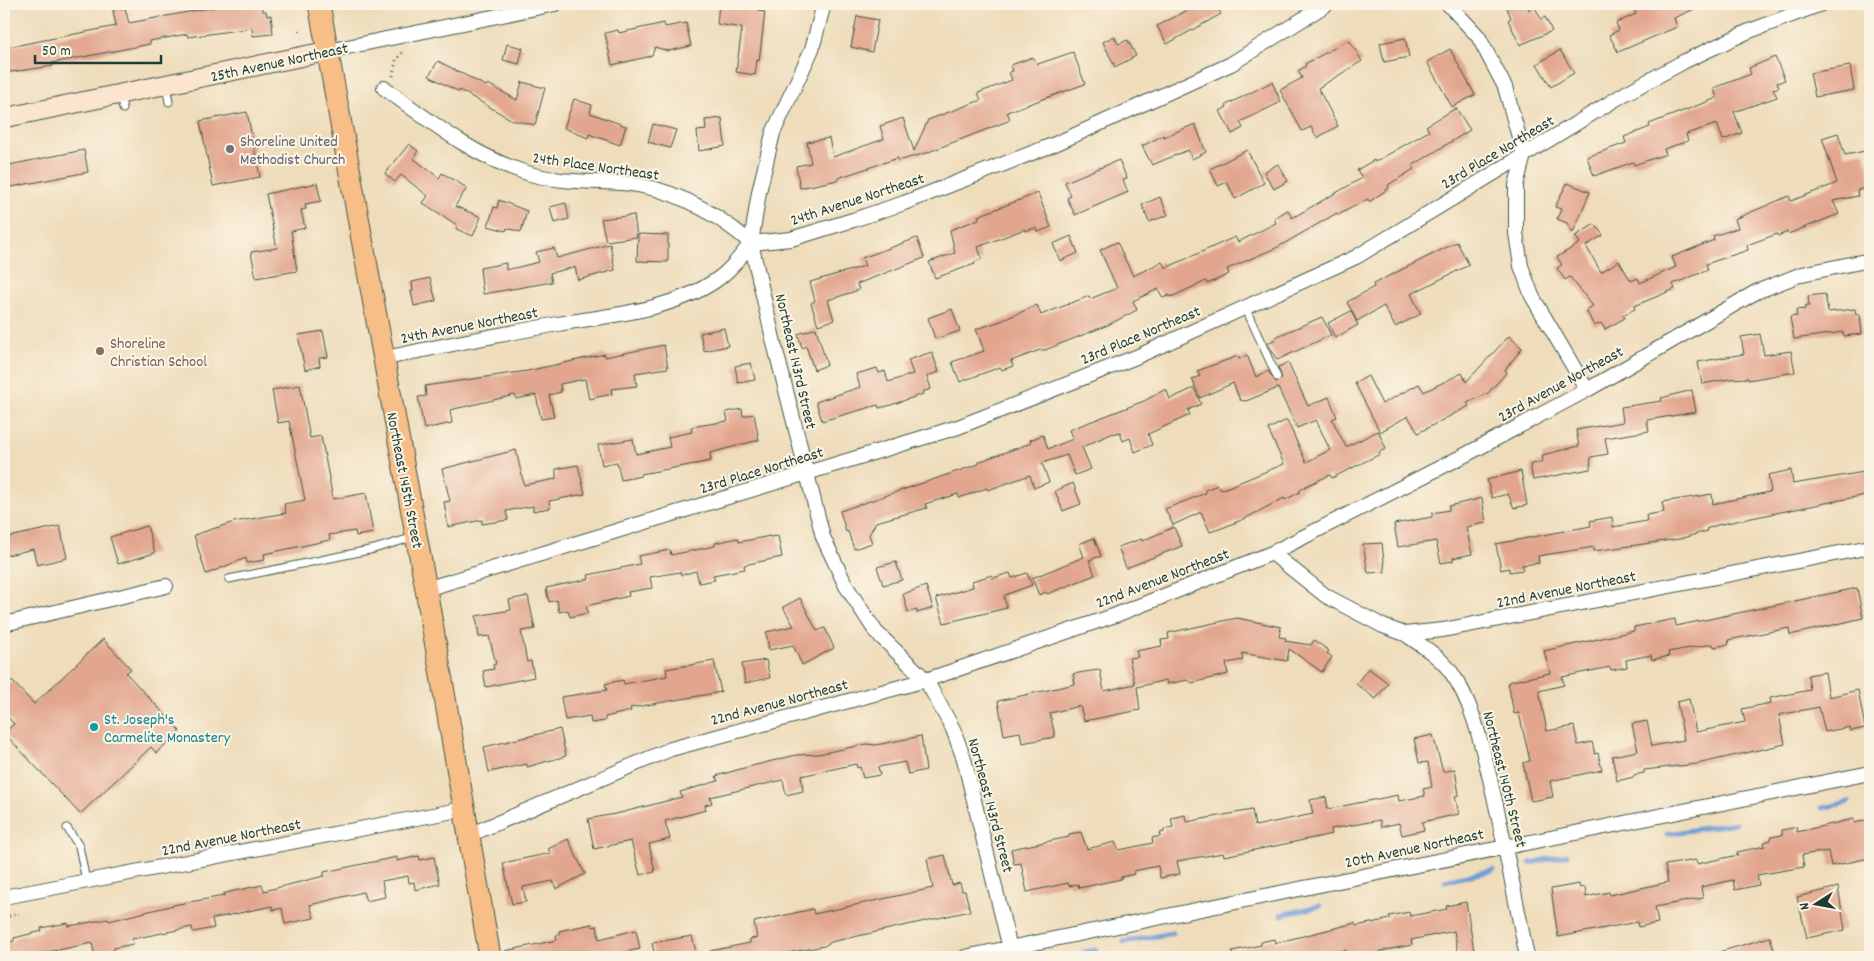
<svg xmlns="http://www.w3.org/2000/svg" width="1874" height="961" font-family="Dekko,sans-serif">
  <style>
    .lines { fill: none; stroke-linecap: round; stroke-linejoin: round }
    .stream { stroke: #6f9dd7; stroke-width: 5 }
    .building { fill: #e2a58d }
    .lane-casing { stroke: #3e5548; stroke-width: 9 }
    .street-casing { stroke: #3e5548; stroke-width: 16 }
    .secondary-casing { stroke: #3e5548; stroke-width: 21 }
    .primary-casing { stroke: #3e5548; stroke-width: 23 }
    .path { stroke: #3e5548; stroke-width: 3; stroke-dasharray: 1 4; stroke-linecap: butt }
    .lane { stroke: #fff; stroke-width: 7 }
    .street { stroke: #fff; stroke-width: 14 }
    .secondary { stroke: #fce5cf; stroke-width: 19 }
    .primary { stroke: #f7be88; stroke-width: 21 }
    .worship-dot { fill: #6b7280; stroke: #fcf5e5; stroke-width: 2 }
    .education-dot { fill: #8d6e63; stroke: #fcf5e5; stroke-width: 2 }
    .culture-dot { fill: #0f9aa8; stroke: #fcf5e5; stroke-width: 2 }
    .labels { text-anchor: middle; stroke-width: 4; stroke-linejoin: round; paint-order: stroke }
    .street-label { font-size: 16px; fill: #1f3d34; stroke: #fcf5e5 }
    .worship-label { font-size: 16px; fill: #5b616d; stroke: #fcf5e5; text-anchor: start }
    .education-label { font-size: 16px; fill: #785e54; stroke: #fcf5e5; text-anchor: start }
    .culture-label { font-size: 16px; fill: #0d838f; stroke: #fcf5e5; text-anchor: start }
  </style>
  <rect width="100%" height="100%" fill="#fcf5e5"/>
  <filter id="ink" filterUnits="userSpaceOnUse"><feTurbulence type="fractalNoise" baseFrequency=".02" numOctaves="2"/><feDisplacementMap in="SourceGraphic" scale="10" xChannelSelector="R" yChannelSelector="G"/><feConvolveMatrix kernelMatrix="1 2 1 2 8 2 1 2 1" color-interpolation-filters="sRGB"/></filter>
  <filter id="wash" filterUnits="userSpaceOnUse"><feTurbulence type="fractalNoise" baseFrequency=".0096" numOctaves="4" result="noise"/><feDisplacementMap in="SourceGraphic" scale="20" xChannelSelector="R" yChannelSelector="G"/><feGaussianBlur stdDeviation="1.12" result="paint"/><feColorMatrix in="noise" values="0 0 0 0 0 0 0 0 0 0 0 0 0 0 0 0 0 1.4 0 .05"/><feComposite in="paint" operator="in"/></filter>
  <g filter="url(#wash)">
    <rect width="100%" height="100%" fill="#eedcba"/>
    <g class="lines">
      <path class="stream" d="M1822 808 1849 802
        M1667 834 1736 823
        M1530 863 1567 855
        M1445 881 1493 870
        M1281 915 1320 906
        M1124 942 1173 933
        M1084 952 1096 950
        M1053 957 1064 956"/>
    </g>
    <g id="blocks">
      <path class="building" d="M231 4H234V6L261 4 262 11H266L267 16 271 15 273 34 253 36 252 28 188 37 187 34 150 41V44L52 63 53 66 4 73V48L116 26 113 10 125 8 129 23Z
        M719 4 759 8V11L765 12 759 61 757 60 755 75 736 72 742 28 717 24Z
        M1200 4H1215L1221 14 1167 44 1157 26Z
        M1517 4H1526L1529 10 1535 7 1541 19 1545 17 1552 31 1520 45 1508 20 1511 18 1507 8Z
        M1632 4H1706L1674 18 1677 27 1618 52 1609 35 1619 30 1616 23 1636 14Z
        M857 16 878 20 872 52 851 47Z
        M664 23 665 27 686 23 691 46 668 51 655 47 652 55 647 57 612 65 605 33 618 30 619 33Z
        M1114 36 1118 44 1128 40 1136 56 1115 67 1103 42Z
        M1405 38 1409 57 1384 62 1380 43Z
        M1349 40 1362 61 1318 88 1338 126 1317 138 1311 127 1302 131 1280 90 1302 78 1298 71 1306 66 1305 64Z
        M507 44 523 48 519 64 503 60Z
        M1450 49 1475 95 1452 107 1427 62Z
        M1560 50 1574 73 1551 87 1537 64Z
        M1073 52 1085 84 1007 112 1010 119 1008 121 926 153 898 161V158L838 178V180L800 188 796 166 811 163 807 142 829 138 833 157 884 139 880 126 903 118 914 151 928 120 981 100 978 93 1012 80 1009 72 1013 71 1011 65 1033 57 1038 64Z
        M1775 57 1785 80 1777 83 1779 87 1773 89 1777 97 1734 112 1742 133 1723 140 1717 124 1686 134 1688 141 1664 149 1666 154 1634 165 1633 162 1594 176 1587 157 1626 143 1624 137 1650 127 1649 124 1717 98 1714 88 1751 74 1749 68Z
        M438 61 486 86 488 84 517 100 522 82 545 88 535 125 512 120 460 90 459 92 429 76Z
        M1850 66 1854 90 1815 97 1810 73Z
        M1272 82 1281 102 1240 122 1243 128 1232 134 1220 111 1227 107 1226 105Z
        M574 99 592 105 590 113 626 126 620 145 589 134 588 138 564 128Z
        M1456 108 1470 130 1412 166 1414 169 1388 185 1389 188 1369 202 1368 199 1338 215 1337 213 1278 247 1227 269 1229 274 1207 284 1206 281 1171 297 1170 295 1163 298 1158 289 1133 301 1137 310 1108 325 1045 350H1040L1011 361 1013 366 1002 370 1000 367 960 382 952 362 984 351 976 329 1001 321 1037 305 1041 315 1089 296 1090 299 1117 288 1100 250 1117 242 1133 276 1162 262 1165 267H1168L1235 237 1238 242 1276 223 1274 218 1288 210 1292 218 1362 178 1357 170 1374 160 1375 162 1429 131 1426 126Z
        M247 112 260 177 213 186 200 121Z
        M722 118 725 146 699 151 697 131 706 130 705 120Z
        M653 124 676 130 670 148 648 142Z
        M1195 124 1206 152 1192 159 1188 150 1152 165 1142 146 1164 135V137Z
        M1838 133 1845 155 1865 151 1870 179V187L1857 190 1858 196 1833 201 1839 214 1788 234 1787 232 1778 236 1777 234 1747 245 1748 250 1706 264 1708 270 1673 284 1675 289 1634 306 1635 309 1623 315 1625 318 1605 329 1601 323 1594 326 1586 310 1593 306 1570 277 1565 280 1557 268 1562 265 1557 257 1580 243 1575 236 1595 224 1603 235 1586 246 1601 272 1619 261 1631 281 1638 278 1640 283 1676 267 1672 257 1714 240 1713 236 1738 228 1735 219 1789 196 1791 201 1837 183 1822 138Z
        M409 144 418 151 413 158 439 178 442 173 467 188 455 206 481 217 473 236 456 229 457 225 423 203 428 196 401 175 395 182 385 174Z
        M84 150 88 172 6 188 4 166Z
        M1247 150 1264 183 1235 199 1227 182 1218 186 1210 169Z
        M1119 160 1127 179 1123 180 1128 192 1075 215 1067 198 1071 196 1065 182Z
        M1278 164 1288 181 1274 189 1264 172Z
        M317 183 321 201 305 204 306 209 301 210 305 228 291 231 297 271 256 278 251 252 277 248 266 194Z
        M1567 183 1590 192 1573 233 1567 223 1557 219 1561 209 1555 207Z
        M1038 193 1051 227 1038 232 1036 228 1025 231V229L978 247 982 259 974 262 975 264 935 278 929 262 955 253 950 230 979 219 978 216Z
        M1160 197 1168 215 1149 222 1142 205Z
        M499 200 527 211 521 232 507 228 506 231 488 226 494 207 497 208Z
        M566 203 569 219 554 223 550 207Z
        M634 215 637 237 606 241 601 219Z
        M638 234 668 235V262L637 261Z
        M1071 236 1078 253 1060 261 1053 244Z
        M917 238 924 258 857 284 859 290 828 300 834 320 818 325 811 303 815 301 810 282 865 266 862 258Z
        M1457 242 1469 265 1411 294 1421 314 1395 327 1384 306 1357 321 1347 302 1374 287 1373 284Z
        M610 244 615 270 578 280 575 267 550 273 552 282 483 294 480 268 506 263V270L539 262 536 252 554 248 557 258Z
        M430 278 436 301 414 306 411 291H413L412 282Z
        M1825 294 1828 312 1855 309 1856 315 1860 314 1862 334 1844 336 1843 332 1794 339 1790 317 1797 316 1796 310 1805 309V306H1809L1808 296Z
        M952 309 960 331 935 339 928 318Z
        M1351 311 1358 325 1335 338 1328 323Z
        M1322 317 1331 335 1277 360 1268 343 1276 339 1275 337Z
        M724 328 728 346 704 351 700 333Z
        M816 328 827 365 814 370 806 346 802 348 798 334Z
        M323 331 328 357 319 358 320 366 305 370 298 335Z
        M1760 334 1764 355 1791 351 1795 372 1748 380V378L1729 379 1702 384 1698 362 1744 354 1741 337Z
        M1509 336 1522 348 1505 370 1507 372 1488 393 1467 403 1469 406 1418 433 1408 416 1380 432 1355 383 1368 376 1382 404 1419 384 1424 392 1462 373 1466 382Z
        M664 345 668 368 635 373 637 386 611 389 612 394 589 399 585 379 560 384 561 392 549 395 554 417 541 419 536 395 516 399 515 395 450 410 452 423 424 429 418 397 426 396 425 386 527 371 605 354V357Z
        M932 352 939 372 927 376 931 389 922 392 923 394 888 406 879 408 878 405 822 421 816 402 860 387 856 374 877 368 879 373 885 371 888 382 913 374 908 360Z
        M1247 355 1256 377 1268 371 1276 382 1282 378 1278 367 1288 363 1308 406 1329 397 1337 417 1332 419 1346 447 1378 431 1386 449 1379 452 1380 454 1332 478 1330 475 1306 486 1299 491 1300 492 1285 500 1284 498 1244 519 1222 528 1210 532 1201 512 1173 525 1165 509 1206 493 1205 490 1218 485 1221 490 1284 464 1268 429 1287 420 1306 462 1330 450 1316 420 1297 428 1278 388 1246 401 1240 400 1233 383 1200 398 1192 379 1200 376 1197 371 1238 356 1239 359Z
        M751 363 755 380 738 383 735 366Z
        M300 385 310 438 321 436 333 499 366 493 373 533 356 536 355 531 329 535 330 540 264 554 265 560 247 563 246 558 206 574 194 535 234 522 286 513 284 504 305 500 289 421 278 423 272 390Z
        M1194 388 1201 404 1188 410 1190 415 1148 434 1152 445 1135 452 1130 438 1123 441 1120 432 1111 434 1082 447 1091 469 1075 475 1067 455 1042 463 1049 482 1034 488 1030 475 988 490 987 488 959 498 958 494 925 504 927 508 876 522 869 535 872 543 854 549 848 531 846 532 840 511 979 464 978 462 1031 443 1030 440 1043 435 1048 449 1073 439 1069 430 1144 401 1166 389 1170 399Z
        M1692 390 1696 412 1647 420 1649 431 1605 438 1608 454 1591 457 1590 469 1533 480 1530 465 1543 461 1542 455 1579 446 1576 430 1623 422 1621 407 1662 401 1661 398Z
        M742 409 743 416 754 414 759 440 710 453 711 461 641 474V476L621 480 617 462 602 465 598 445 633 439 636 454 670 447 668 437 692 432 691 427 728 421 726 412Z
        M516 450 524 485 556 479V469L578 465 585 494 549 501 550 508 533 511V506L506 511 508 520 482 524V520L448 527 444 502 450 501 442 469Z
        M1791 470 1793 484 1870 471V494L1717 525 1706 529 1707 531 1679 539 1594 551V547L1538 556 1539 563 1522 565 1523 570 1509 572V568L1501 570 1496 544 1591 526 1590 521 1612 517 1613 527 1647 521 1646 515 1664 512 1662 502 1712 494 1713 504 1769 492 1771 491 1768 475Z
        M1521 471 1527 505 1514 508 1508 494 1492 498 1487 480Z
        M1073 483 1081 504 1063 511 1055 491Z
        M1482 498 1486 523 1466 527 1472 554 1453 558V561L1441 563 1436 541 1398 547 1394 524 1432 517V513L1449 510V506Z
        M60 526 67 558 37 565 33 549 4 556V538Z
        M147 526 155 553 118 564 110 537Z
        M1174 527 1182 546 1126 568 1118 547 1141 539 1142 541Z
        M770 536V537L778 536 782 557 744 565 745 569 713 575 715 580 699 583 696 571 681 575 680 572 650 577 652 588 628 592 629 596 586 606 588 613 570 617 568 610 559 612 557 600 549 602 546 588 589 579 588 575 640 564 638 556 670 550 671 555 715 546V543L738 538 739 542Z
        M1094 538 1101 556 1089 560 1095 575 1047 594 1046 592 1039 595 1032 578 1084 557 1079 544Z
        M1382 543 1385 572 1368 573 1363 544Z
        M896 562 902 580 883 585 877 567Z
        M1010 573 1012 578 1027 573 1032 585 1005 595 1004 598 1007 608 944 623 936 598 973 587 972 581 992 575 993 578Z
        M926 586 933 608 917 613V610L908 612 903 594Z
        M1857 588 1863 618 1790 635 1789 628 1728 640 1729 644 1714 647 1713 644 1668 652 1669 656 1652 660 1651 655 1626 660 1627 667 1611 670 1610 667 1562 677 1564 685 1539 691 1547 731 1574 726 1578 745 1592 742 1595 754 1598 753 1602 770 1550 781 1553 797 1531 801 1523 763 1530 761 1519 713 1514 714 1508 682 1550 673 1544 651 1634 631V627L1675 619 1676 626Z
        M528 596 535 629 521 631 527 662 531 661 534 677 486 687 483 671 494 669 493 665 496 664 489 636 479 637 476 616 511 610 509 600Z
        M800 598 817 631 825 628 834 648 802 665 793 645 769 650 766 632 794 626 783 607Z
        M1237 618 1281 627 1279 637 1286 638 1285 641 1311 645 1314 640 1329 651 1327 653 1332 657 1322 672 1289 649 1287 661 1242 653 1243 660 1226 663 1228 674 1192 683 1188 680 1167 684 1166 680 1137 687 1140 710 1084 721 1080 706 1050 713 1055 737 1022 743 1020 732 1004 735 998 701 1075 684 1073 674 1091 671 1100 670 1104 691 1135 684 1129 658 1138 657 1136 651 1162 646 1161 640 1169 639 1168 633Z
        M103 639 131 669 126 673 180 731 156 753 151 747 80 814 4 733 14 724 4 713V689L12 681 34 704Z
        M766 660 770 678 745 683 742 664Z
        M714 661 721 692 630 708 631 711 605 717V721L591 723 590 716 565 720 561 697 607 690 605 684 623 680 624 684 667 676 666 669Z
        M1368 668 1388 683 1376 699 1356 684Z
        M1825 672 1829 697 1858 690 1865 728 1851 731 1850 727 1825 732 1819 707 1779 715 1785 744 1697 764 1644 770V773L1634 775V777L1617 781 1612 756 1638 751 1632 724 1647 721 1652 746 1684 740 1677 702 1689 699 1696 732 1745 722 1742 709 1771 703 1770 698 1810 690 1808 675Z
        M560 729 566 756 527 767V764L489 772 484 747Z
        M1433 735 1443 772 1455 769 1459 795 1455 796 1459 814 1422 822 1424 830 1402 835 1399 823 1381 827 1380 820 1331 829 1332 834 1285 844 1224 856 1223 853 1177 861 1180 874 1160 878 1158 866 1133 871 1134 874 1121 877V879L1079 888 1078 884 1069 886 1068 883 1027 892 1021 863 1014 864 1011 849 1069 837V834L1081 832 1087 849 1115 842 1119 850 1153 843 1152 838 1161 836 1160 833 1164 832V829L1173 827 1171 818 1185 815 1186 822 1252 810 1255 826 1313 814 1310 800 1326 797 1328 809 1398 795 1399 801 1425 796 1423 789 1432 787 1428 762 1419 763 1414 739Z
        M921 736 926 770 908 774 905 762 878 767 880 775 863 778 860 767 857 768 856 764 801 776 803 791 786 795 783 780 710 797 712 803 705 805 706 810 665 821 670 839 649 844 655 872 640 875 631 841 594 849 588 819 620 813 682 797 680 792 718 781 716 776 744 768 796 755 818 754 867 744 876 745Z
        M1854 819V823L1868 820 1870 858 1831 866 1828 851 1802 855 1804 867 1757 875 1759 885 1735 890 1733 880 1701 887 1703 898 1655 907 1658 923 1638 927 1637 922 1558 937 1551 889 1579 884 1580 888 1585 887 1586 897 1609 892 1610 895 1668 882 1665 865 1696 860 1697 864 1738 855 1737 852 1765 846 1764 842 1771 840V837L1782 835V830L1797 827V832Z
        M568 839 585 874 556 889 553 881 523 887 526 902 512 904 503 863 551 853 548 849Z
        M945 855 952 885 960 883 962 891H965L970 911 831 942 824 946 766 957H711L710 951 750 943V939L757 938 754 922 813 909 814 914 933 888 927 859Z
        M419 856 420 860 434 857 440 884 415 890 414 882 409 883 408 876 382 881 385 897 366 901 363 892 310 905 314 918 285 924 282 908 273 910 272 906 212 919 214 928 193 932 192 927 132 939 133 944 114 948 113 957H95L92 943 24 957H8L5 943 14 941V938L42 931 41 928 68 923 69 926 108 919 109 921 178 904 224 896 223 894 234 891 262 885 264 891 324 876V872L397 857V861Z
        M1838 887 1845 930 1807 938 1797 897Z
        M1466 902 1475 957H1459L1454 931 1411 940 1412 945 1380 951 1381 954 1366 957H1348L1346 950 1309 957H1233L1232 951 1261 945V942L1274 939 1275 943 1355 923 1356 926 1390 919 1389 916 1409 912 1410 916 1447 909 1446 906Z
        M592 924 593 927 597 926 599 939 636 930 640 949 625 952 626 955 616 957H505V951L557 940 556 935 560 934 559 931Z
        M692 936 697 957H655L652 943Z
        M1770 937 1776 957H1712V954Z"/>
    </g>
  </g>
  <g filter="url(#ink)">
    <use href="#blocks" fill-opacity="0" stroke="#3e5548" stroke-width="1"/>
    <g class="lines">
      <g class="lane-casing">
        <path id="lane" d="M166 85 169 102
          M120 95 123 109
          M1245 307 1277 377
          M229 579 374 549 414 537
          M67 828 79 846 86 881"/>
      </g>
      <g class="street-casing">
        <path id="street" d="M824 4 812 49 773 133 759 192 751 243 774 343 823 537 846 586 876 632 926 680 953 729 964 759 1012 957
          M1448 4 1478 36 1505 87 1524 155 1516 185V233L1521 266 1532 296 1587 390
          M328 51 555 4
          M384 88C429 120 471 155 524 172 556 183 589 181 622 183 671 187 715 212 751 243
          M382 359C441 345 499 335 558 324 610 315 670 311 715 281 730 271 740 257 751 243L791 239 853 220 904 203 1055 144 1231 64 1327 4
          M1272 553 1326 596 1383 626 1405 634 1443 630 1870 547
          M426 589 958 427 1136 357 1356 257 1626 93 1685 61 1747 32 1821 4
          M4 624 166 586
          M1405 634C1421 645 1439 656 1451 672 1473 703 1481 743 1490 779 1504 838 1515 897 1527 957
          M469 835 671 749 926 680 1116 615 1272 553 1467 454 1587 390 1756 292 1802 274 1870 260
          M4 897 464 809
          M965 957 1870 773"/>
      </g>
      <g class="secondary-casing">
        <path id="secondary" d="M4 118 328 51"/>
      </g>
      <g class="primary-casing">
        <path id="primary" d="M319 4 426 589 490 957"/>
      </g>
      <path class="path" d="M299 32V29
        M393 76 396 60 404 51
        M4 917 19 914"/>
      <use href="#lane" class="lane"/>
      <use href="#street" class="street"/>
      <use href="#secondary" class="secondary"/>
      <use href="#primary" class="primary"/>
    </g>
  </g>
  <circle class="worship-dot" cx="230" cy="149" r="5"/>
  <circle class="education-dot" cx="100" cy="351" r="5"/>
  <circle class="culture-dot" cx="94" cy="727" r="5"/>
  <g class="labels">
    <g class="street-label">
      <text transform="translate(279 61) rotate(-12)" y="6">25th Avenue Northeast</text>
      <text transform="translate(1497 151) rotate(-31)" y="6">23rd Place Northeast</text>
      <text transform="translate(596 165) rotate(8)" y="6">24th Place Northeast</text>
      <text transform="translate(857 198) rotate(-18)" y="6">24th Avenue Northeast</text>
      <text transform="translate(469 324) rotate(-11)" y="6">24th Avenue Northeast</text>
      <text transform="translate(1140 334) rotate(-23)" y="6">23rd Place Northeast</text>
      <text transform="translate(797 361) rotate(77)" y="6">Northeast 143rd Street</text>
      <text transform="translate(1560 383) rotate(-29)" y="6">23rd Avenue Northeast</text>
      <text transform="translate(761 469) rotate(-17)" y="6">23rd Place Northeast</text>
      <text transform="translate(406 480) rotate(79)" y="6">Northeast 145th Street</text>
      <text transform="translate(1162 577) rotate(-21)" y="6">22nd Avenue Northeast</text>
      <text transform="translate(1566 588) rotate(-11)" y="6">22nd Avenue Northeast</text>
      <text transform="translate(779 701) rotate(-15)" y="6">22nd Avenue Northeast</text>
      <text transform="translate(1506 779) rotate(76)" y="6">Northeast 140th Street</text>
      <text transform="translate(992 805) rotate(75)" y="6">Northeast 143rd Street</text>
      <text transform="translate(231 836) rotate(-11)" y="6">22nd Avenue Northeast</text>
      <text transform="translate(1414 847) rotate(-12)" y="6">20th Avenue Northeast</text>
    </g>
    <g class="worship-label">
      <text x="240" y="146">Shoreline United<tspan x="240" dy="18">Methodist Church</tspan></text>
    </g>
    <g class="education-label">
      <text x="110" y="348">Shoreline<tspan x="110" dy="18">Christian School</tspan></text>
    </g>
    <g class="culture-label">
      <text x="104" y="724">St. Joseph's<tspan x="104" dy="18">Carmelite Monastery</tspan></text>
    </g>
  </g>
  <rect width="1874" height="961" fill="none" stroke="#fcf5e5" stroke-width="20"/>
  <g transform="translate(1816 904) rotate(259)" stroke="#fcf5e5" stroke-width="4" paint-order="stroke">
  <path d="M0-4L9 19L0 12L-9 19Z" fill="#1f3d34"/>
  <text y="-8" font-size="14" font-weight="bold" text-anchor="middle" fill="#1f3d34">N</text>
  </g>
  <path d="M35 55v8h126v-8" fill="none" stroke="#1f3d34" stroke-width="2.5"/>
  <text x="42" y="55" font-size="15" fill="#1f3d34" stroke="#fcf5e5" stroke-width="4" paint-order="stroke">50 m</text>
</svg>
